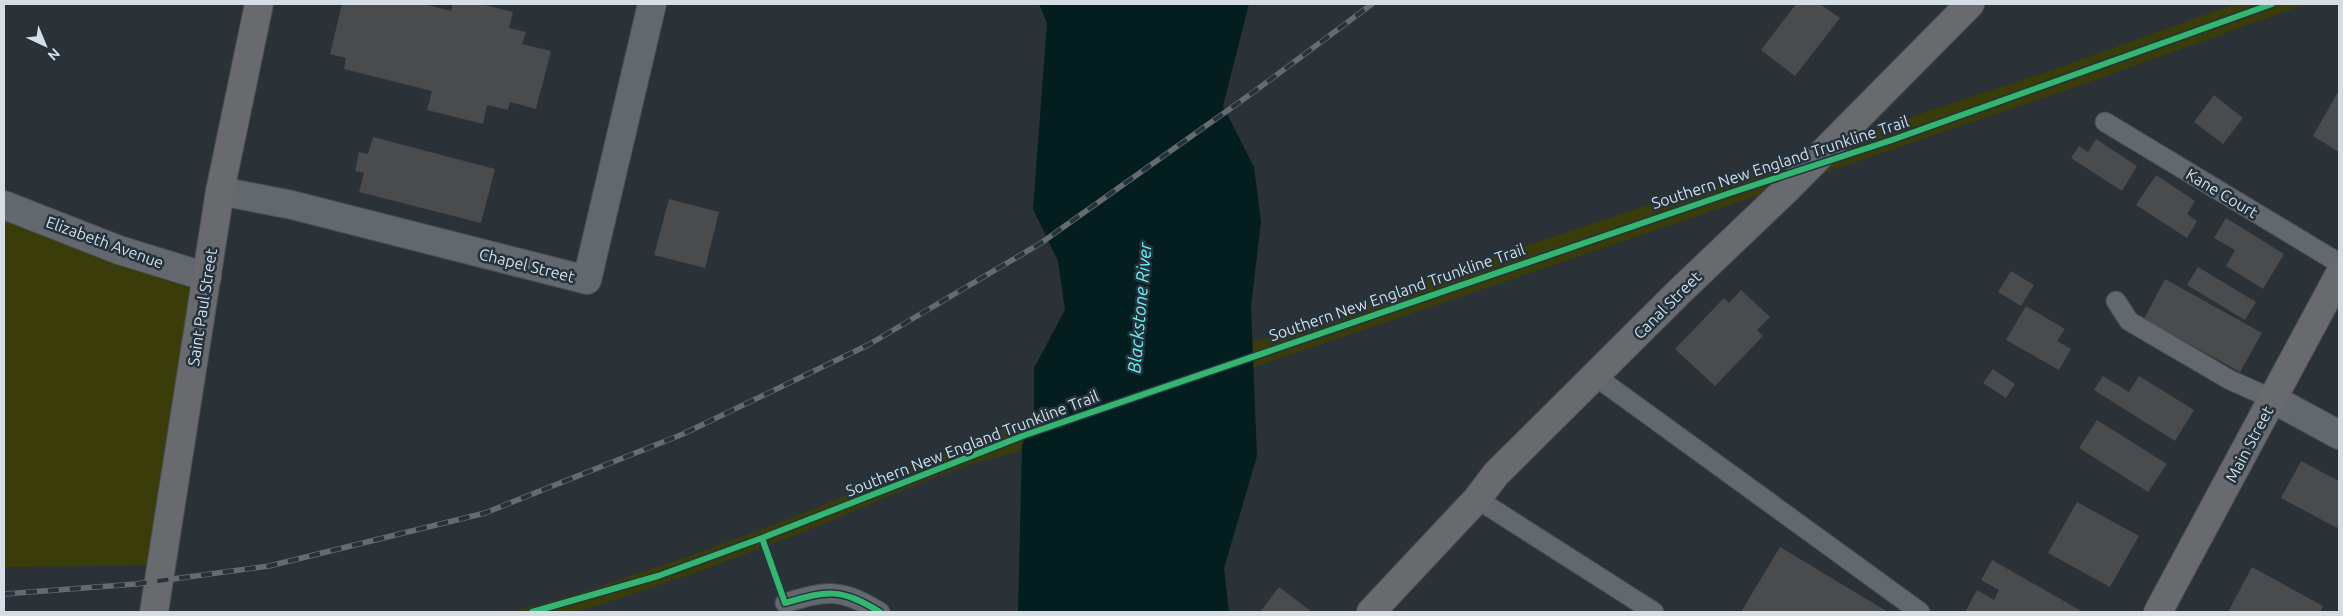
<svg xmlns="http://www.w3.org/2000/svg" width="2343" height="616" font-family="Ubuntu,sans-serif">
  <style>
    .green { fill: #3a3d09 }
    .water { fill: #041d1f }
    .building { fill: #4a4b4c }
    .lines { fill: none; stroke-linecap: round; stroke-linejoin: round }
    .lane-casing { stroke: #464d52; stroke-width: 21 }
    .street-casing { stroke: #464d52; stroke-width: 30 }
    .secondary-casing { stroke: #464d52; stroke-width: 30 }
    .lane { stroke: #62686e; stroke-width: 19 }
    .street { stroke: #62686e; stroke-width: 28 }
    .secondary { stroke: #696a6e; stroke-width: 28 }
    .rail-casing { stroke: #666b6f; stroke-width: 5.5 }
    .rail { stroke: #24333e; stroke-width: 4; stroke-dasharray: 11; stroke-linecap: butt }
    .cycleway-casing { stroke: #24333e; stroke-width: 9 }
    .cycleway { stroke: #33b770; stroke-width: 6 }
    .labels { text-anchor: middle; stroke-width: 5; stroke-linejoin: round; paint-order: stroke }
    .street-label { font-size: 16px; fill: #d5dee5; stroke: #24333e }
    .water-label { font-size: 18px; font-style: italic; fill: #6bf1f4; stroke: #24333e }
  </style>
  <rect width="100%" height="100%" fill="#2a3238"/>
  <path class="green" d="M2235 4H2306L2084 84 1219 379 1017 452 977 462 928 480 816 527 703 570 602 604 574 612H512L586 591 690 556 802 514 986 435 1278 334 1475 263 2052 70Z
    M4 203 194 270 165 565 4 567Z"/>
  <path class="water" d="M1039 4H1249L1223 106 1254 167 1261 222 1251 306 1257 456 1224 568 1229 612H1018L1022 445 1034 419V368L1065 310 1058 261 1033 209 1047 23Z"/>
  <path class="building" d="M342 4H424L451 11 453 4H481L513 12 509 28 526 32 522 44 551 51 536 109 510 102 508 110 487 105 483 124 427 110 432 91 344 69 346 58 330 54Z
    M1796 4H1820L1840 18 1795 76 1761 50Z
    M2339 90V152L2313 136Z
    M2214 95 2243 118 2223 144 2194 122Z
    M373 137 495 169 481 223 359 192 364 173 355 171 359 152 368 154Z
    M2096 139 2137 166 2122 191 2071 158 2079 146 2088 152Z
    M2156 175 2195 201 2187 214 2197 221 2187 238 2136 205Z
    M669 199 719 212 705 268 654 255Z
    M2226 218 2284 254 2263 289 2226 266 2235 250 2214 238Z
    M2198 267 2256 302 2245 320 2187 285Z
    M2011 271 2034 285 2021 306 1998 292Z
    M2165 279 2262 333 2240 372 2144 319Z
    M1741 290 1770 317 1757 330 1763 336 1715 386 1675 349 1724 298 1729 303Z
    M2026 306 2065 329 2057 341 2071 349 2059 370 2006 340Z
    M1993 369 2015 384 2006 398 1983 383Z
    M2103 376 2129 392 2139 376 2194 410 2175 441 2094 390Z
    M2097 420 2167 464 2148 492 2079 448Z
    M2301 461 2339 481V524L2337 528 2281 498Z
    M2077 502 2139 536 2110 587 2048 553Z
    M1780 547 1888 612H1741Z
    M1992 560 2083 612H1965L1977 590 1994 600 1999 590 1981 580Z
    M2252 567 2323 606 2320 612H2228Z
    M1279 587 1312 612H1260Z"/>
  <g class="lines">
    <g class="lane-casing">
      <path id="lane" d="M2105 122 2339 263
        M2116 301 2129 321 2230 380 2273 399
        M1595 376 1920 612
        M1477 499 1654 612
        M785 603C829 590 840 588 880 612"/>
    </g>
    <g class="street-casing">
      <path id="street" d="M220 191 292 205 587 280 652 4
        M4 205 119 250 207 277
        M2273 399 2339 435"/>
    </g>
    <g class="secondary-casing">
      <path id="secondary" d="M154 612 220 191 259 4
        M1371 612 1477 499 1496 474 1679 292 1787 189 1970 4
        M2158 612 2339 275"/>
    </g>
    <use href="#lane" class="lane"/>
    <use href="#street" class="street"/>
    <use href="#secondary" class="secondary"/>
    <g class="rail-casing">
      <path id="rail" d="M4 594 136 584 269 566 485 513 683 434 868 345 1041 243 1255 91 1372 4"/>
    </g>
    <use href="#rail" class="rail"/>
    <g class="cycleway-casing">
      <path id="cycleway" d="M762 538 785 603C829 590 840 588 880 612
        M532 612 658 576 762 538 1025 435 1730 193 1892 140 2272 4"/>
    </g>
    <use href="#cycleway" class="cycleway"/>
  </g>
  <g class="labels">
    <g class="street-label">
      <text transform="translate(1780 162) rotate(-18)" y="6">Southern New England Trunkline Trail</text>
      <text transform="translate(2222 193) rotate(31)" y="6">Kane Court</text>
      <text transform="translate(105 242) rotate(20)" y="6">Elizabeth Avenue</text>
      <text transform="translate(527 265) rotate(14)" y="6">Chapel Street</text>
      <text transform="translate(1397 292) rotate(-19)" y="6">Southern New England Trunkline Trail</text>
      <text transform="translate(1667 305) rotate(-45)" y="6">Canal Street</text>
      <text transform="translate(202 307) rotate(-81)" y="6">Saint Paul Street</text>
      <text transform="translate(972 443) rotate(-21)" y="6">Southern New England Trunkline Trail</text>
      <text transform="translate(2249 444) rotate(-62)" y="6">Main Street</text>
    </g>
    <g class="water-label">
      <text transform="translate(1140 308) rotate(-85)" y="6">Blackstone River</text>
    </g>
  </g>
  <rect width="2343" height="616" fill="none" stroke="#d5dee5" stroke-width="10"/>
  <g transform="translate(45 45) rotate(136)" stroke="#24333e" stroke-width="4" paint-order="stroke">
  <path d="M0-4L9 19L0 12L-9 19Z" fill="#d5dee5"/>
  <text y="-8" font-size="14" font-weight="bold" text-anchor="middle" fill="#d5dee5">N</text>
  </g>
</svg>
